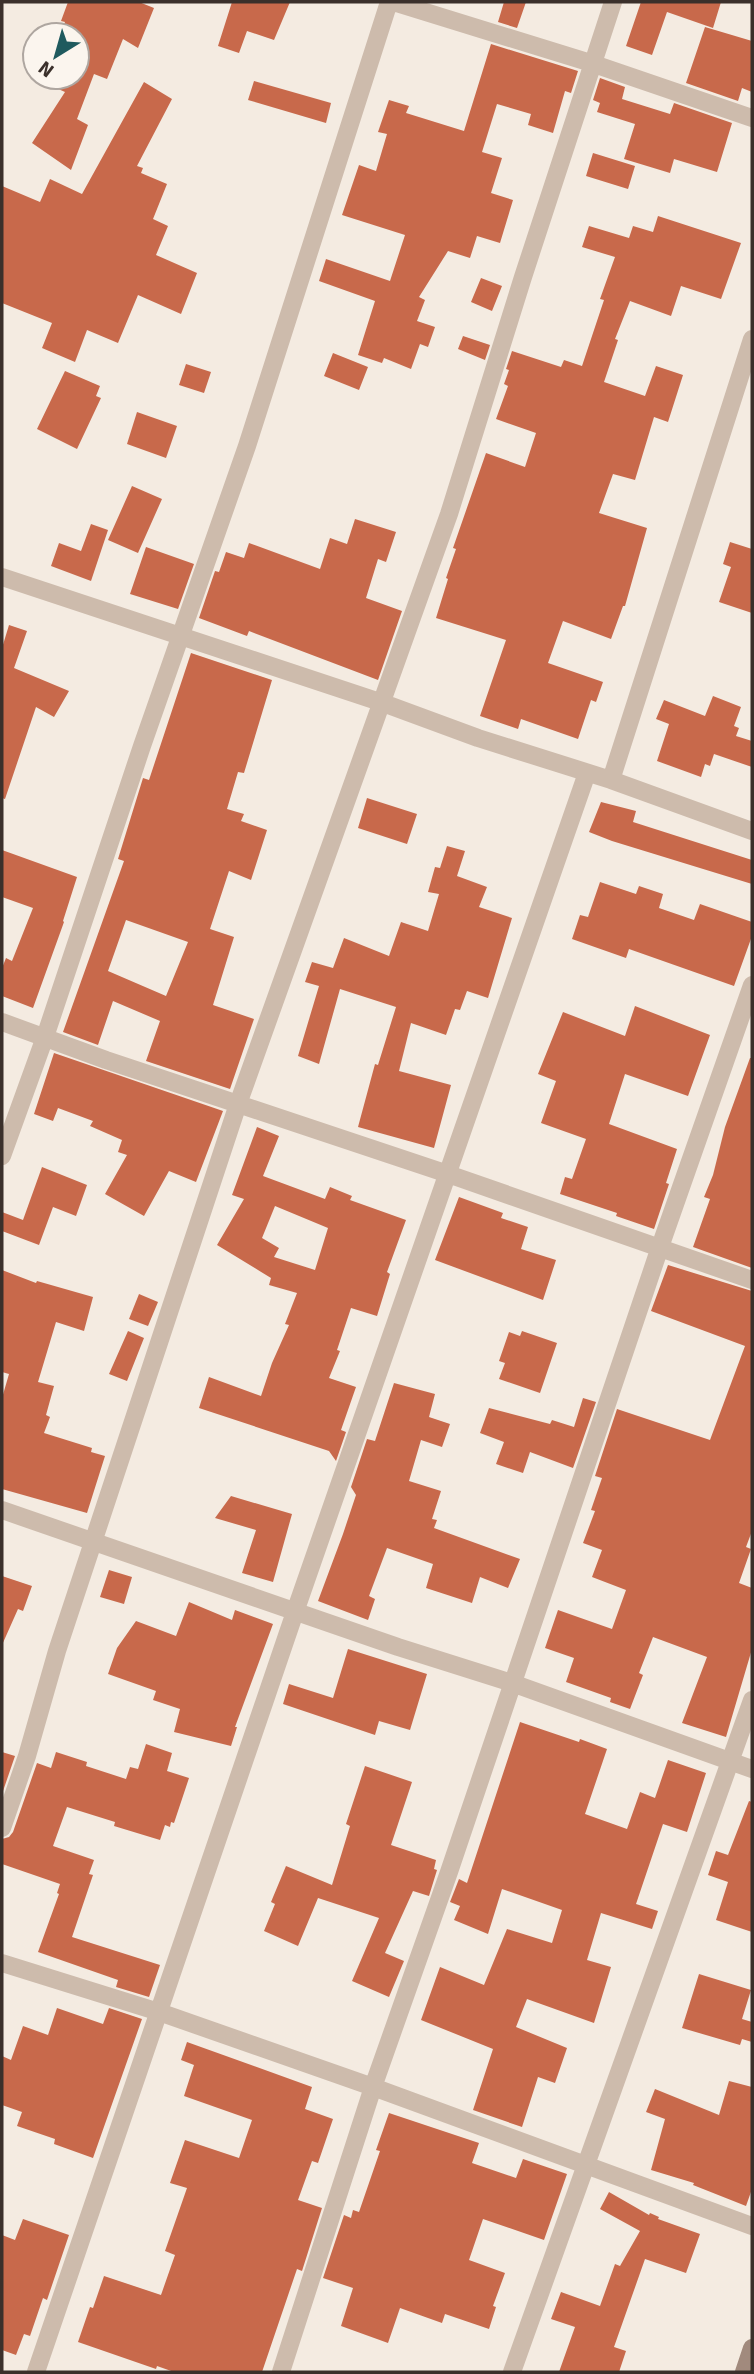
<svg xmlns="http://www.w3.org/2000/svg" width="754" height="2374" font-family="Signika,sans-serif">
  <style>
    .building { fill: #c8694b; fill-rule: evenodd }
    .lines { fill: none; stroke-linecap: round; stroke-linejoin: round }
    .street { stroke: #cdbbac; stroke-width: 18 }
    .secondary { stroke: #a18a7d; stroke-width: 18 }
  </style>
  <rect width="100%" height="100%" fill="#f4ebe1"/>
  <path class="building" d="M68 2H139L154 8 138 48 123 39 107 79 94 74 77 119 88 125 71 170 32 143 65 92 31 77H77V35H60L65 22 61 21Z
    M232 2H290L274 40 247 31 239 53 218 46Z
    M504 2H526L517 28 498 22Z
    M641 2H721L713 28 667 12 652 55 626 46Z
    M705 27 752 41V92L742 88 738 101 686 83Z
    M491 44 578 71 571 93 565 91 553 133 528 125 531 114 497 104 482 152 502 158 491 193 513 200 500 243 477 236 470 258 448 251 419 297 425 300 417 321 435 327 428 347 420 344 411 369 384 358 382 363 358 355 375 301 319 281 326 259 390 281 405 235 342 215 359 165 376 171 387 134 378 132 389 100 409 106 406 113 464 131Z
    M600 78 625 87 622 99 670 114 674 103 732 123 717 172 674 159 670 173 624 159 635 124 597 112 600 103 593 100Z
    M254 81 331 103 326 123 248 100Z
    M144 82 172 99 137 166 143 168 141 173 167 184 153 219 168 226 156 255 197 273 181 314 138 295 118 343 87 330 75 362 42 348 52 323 2 303V186L40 202 50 179 82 194Z
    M593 153 635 166 628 189 586 176Z
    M658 216 741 243 721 299 681 286 671 316 630 301 615 339 618 340 604 382 645 396 656 366 683 375 668 422 654 417 635 480 613 474 599 513 647 528 625 606H623L611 639 563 621 548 663 603 682 596 702 591 700 578 739 521 719 518 729 480 716 506 640 436 618 448 579 446 578 456 549 453 548 486 453 525 467 536 433 496 419 508 386 504 384 509 370 506 369 512 351 561 367 564 360 582 366 604 300 600 299 615 257 582 247 589 226 629 238 633 226 653 232Z
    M481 278 502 286 492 311 471 302Z
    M463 336 490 345 485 360 458 349Z
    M333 353 368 367 359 390 324 376Z
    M186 364 211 372 204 393 179 385Z
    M65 371 100 386 96 396 101 398 77 449 37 429Z
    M137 412 177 426 166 458 127 444Z
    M132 486 162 499 138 553 108 540Z
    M355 519 396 532 386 562 378 559 366 598 402 611 378 680 249 631 247 636 199 618 215 571 219 572 226 552 244 558 249 543 320 569 330 538 347 544Z
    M91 524 108 530 91 581 51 566 59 543 81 551Z
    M730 542 752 549V613L719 602 731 567 723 564Z
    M146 547 194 564 178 609 130 594Z
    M9 625 27 631 14 668 69 691 54 717 36 707 5 799 2 798V648Z
    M191 653 272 680 244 773 238 772 227 809 244 814 241 821 267 830 251 880 229 871 210 929 234 937 213 1005 254 1019 230 1089 146 1061 160 1021 113 1001 98 1045 63 1032 124 861 118 859 143 778 149 780ZM126 920 188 942 166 996 108 971Z
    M713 696 741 707 734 726 739 728 736 736 752 741V767L714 754 710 766 705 764 701 777 657 761 669 724 656 719 664 700 705 716Z
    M367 798 417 814 407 844 358 828Z
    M601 802 636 811 633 822 752 860V884L612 841 589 832Z
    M447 846 465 851 457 876 487 887 479 907 512 918 488 998 467 991 460 1010 455 1009 446 1035 411 1023 399 1071 451 1085 434 1148 358 1127 375 1064 378 1065 396 1007 340 989 319 1064 298 1056 319 986 305 982 312 962 333 968 344 938 389 956 401 922 428 931 439 894 428 892 435 867 440 868Z
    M2 850 77 877 63 921 64 922 33 1008 2 996V968L6 958 12 961 33 908 2 897Z
    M600 882 636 894 639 886 663 894 659 908 694 920 700 904 752 922V936L734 986 629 949 626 958 572 939 580 915 588 917Z
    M635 1006 710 1035 688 1096 625 1074 609 1124 677 1149 666 1183 669 1184 654 1229 616 1216 617 1213 560 1194 565 1177 572 1179 586 1139 541 1123 556 1081 538 1074 563 1012 625 1036Z
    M54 1053 223 1111 196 1182 169 1171 144 1216 105 1194 127 1155 118 1152 122 1140 90 1126 93 1121 58 1108 53 1121 34 1114Z
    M750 1058H752V1268L693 1247 710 1199 704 1197 713 1175 725 1127Z
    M257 1127 279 1136 263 1176 325 1199 330 1187 352 1196 350 1200 406 1220 387 1272 390 1274 377 1316 351 1308 337 1350 340 1351 329 1378 356 1387 341 1430 346 1432 336 1461 329 1451 199 1408 209 1377 261 1396 272 1363 289 1325 285 1324 297 1293 269 1285 271 1278 217 1245 244 1199 232 1195ZM275 1206 328 1228 315 1270 274 1257 279 1248 262 1238Z
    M42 1167 87 1185 76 1216 53 1207 39 1245 2 1231V1212L23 1220Z
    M459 1197 503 1213 501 1218 528 1227 521 1249 556 1260 543 1300 435 1260Z
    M668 1265 752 1291V1531L746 1547 751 1549 739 1583 752 1588V1649L726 1737 682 1723 707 1657 653 1637 639 1673 643 1675 630 1709 610 1702 611 1698 566 1682 574 1658 545 1648 558 1610 612 1629 626 1590 592 1577 602 1550 583 1543 595 1511 591 1510 602 1478 595 1476 617 1409 710 1440 745 1346 651 1311Z
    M2 1270 36 1283 37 1281 93 1297 84 1331 56 1322 38 1382 54 1386 46 1415 50 1417 44 1433 92 1448 91 1452 105 1456 87 1513 2 1489V1398L9 1374 2 1372Z
    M139 1294 158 1302 148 1326 129 1319Z
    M128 1331 144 1338 127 1381 109 1374Z
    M522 1331 557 1343 540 1393 499 1379 505 1363 499 1361 509 1332 520 1336Z
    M394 1383 435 1394 429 1417 450 1424 442 1447 421 1440 409 1481 441 1491 432 1519 437 1520 434 1528 520 1559 508 1588 480 1577 472 1603 426 1588 433 1564 387 1548 369 1596 375 1599 368 1620 318 1601 343 1534 356 1495 351 1487 367 1439 375 1441Z
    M583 1398 596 1402 573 1468 530 1452 523 1473 496 1464 504 1442 480 1433 489 1408 550 1424 552 1420 574 1427Z
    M231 1496 292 1514 273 1582 242 1573 256 1530 215 1518Z
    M109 1570 132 1577 124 1604 100 1597Z
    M2 1576 32 1586 23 1611 18 1609 2 1645Z
    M189 1602 232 1620 235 1610 273 1624 235 1727H237L231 1746 174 1732 180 1709 153 1700 156 1691 108 1674 117 1648 136 1621 176 1636Z
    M348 1649 427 1674 410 1730 379 1721 375 1735 283 1704 289 1684 333 1698Z
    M520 1722 579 1742 580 1739 607 1749 585 1814 627 1829 640 1792 655 1798 668 1760 706 1773 687 1832 663 1824 636 1904 658 1911 652 1929 601 1913 587 1960 611 1967 594 2023 527 1999 516 2027 567 2048 555 2083 538 2077 522 2127 473 2110 493 2049 421 2020 440 1967 484 1985 507 1929 552 1943 562 1910 502 1889 488 1934 454 1920 460 1906 450 1902 459 1879 467 1883Z
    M146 1744 172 1753 167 1771 189 1778 174 1823 171 1822 170 1827 165 1825 160 1840 114 1826 115 1822 67 1807 53 1846 94 1860 89 1874 93 1875 72 1937 160 1965 149 1997 116 1987 118 1980 38 1952 59 1894 57 1893 60 1884 2 1864V1839L9 1837 13 1832 37 1763 51 1768 56 1752 87 1762 86 1766 126 1779 130 1767 138 1769Z
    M2 1752 15 1756 2 1794Z
    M365 1766 412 1782 391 1845 436 1860 434 1869 437 1870 429 1896 413 1891 385 1953 404 1961 389 1997 352 1981 379 1918 318 1898 298 1946 264 1931 275 1904 271 1902 286 1866 332 1885 350 1826 346 1824Z
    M749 1801 752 1802V1932L716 1920 728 1882 708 1875 716 1851 728 1855Z
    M699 1974 751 1990 742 2019 752 2022V2042L742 2039 740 2045 682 2028Z
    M57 2008 103 2024 109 2008 142 2019 93 2158 54 2144 55 2139 17 2126 22 2112 2 2105V2056L11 2060 23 2026 48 2035Z
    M187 2042 312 2087 305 2109 333 2119 318 2163 312 2161 298 2200 322 2208 302 2271 297 2269 262 2372H174L157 2366 156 2369 78 2342 90 2307 93 2308 104 2276 161 2295 175 2255 165 2251 187 2188 170 2183 185 2140 239 2158 252 2120 184 2096 194 2065 181 2060Z
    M729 2081 752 2087V2189L746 2206 693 2185 694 2183 651 2170 665 2119 646 2112 655 2089 719 2115Z
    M389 2113 479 2143 472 2163 516 2178 523 2159 567 2174 544 2240 483 2219 469 2260 505 2273 493 2306 496 2307 489 2329 445 2314 442 2323 400 2308 388 2343 341 2326 353 2288 323 2278 344 2215 351 2218 353 2210 359 2212 380 2151 376 2150Z
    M609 2192 649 2215 650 2213 659 2217 658 2219 700 2234 686 2273 645 2259 614 2347 626 2351 619 2372H559L575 2327 551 2319 561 2292 600 2306 615 2264 620 2266 640 2231 600 2209Z
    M23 2219 69 2235 47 2300 43 2298 30 2336 24 2334 16 2355 2 2350V2235L15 2240Z"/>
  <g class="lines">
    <path class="street" d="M393 2 591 63 752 118
      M2 577 383 703 478 738 611 780 752 831
      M611 780 752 339
      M2 1022 106 1060 448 1174 752 1280
      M2 1156 45 1037 142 746 247 446 389 2
      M2 1510 398 1647 512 1683 752 1769
      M2 1828 27 1756 57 1651 238 1104 449 514 523 277 613 2
      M2 1963 159 2012 373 2087 752 2226
      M36 2372 295 1612 587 773
      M281 2372 373 2087 449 1872 660 1247 752 985
      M512 2372 752 1700"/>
    <path class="secondary" d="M744 2372 752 2348"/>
  </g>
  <rect width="754" height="2374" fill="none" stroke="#3b302b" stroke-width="7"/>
  <g transform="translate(56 56) rotate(217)"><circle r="33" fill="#fbf5ee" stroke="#aea6a0" stroke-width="2"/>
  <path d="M0-5L12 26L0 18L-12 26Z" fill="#1f5a5e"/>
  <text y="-10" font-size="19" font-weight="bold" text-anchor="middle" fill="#3b302b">N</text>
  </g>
</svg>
